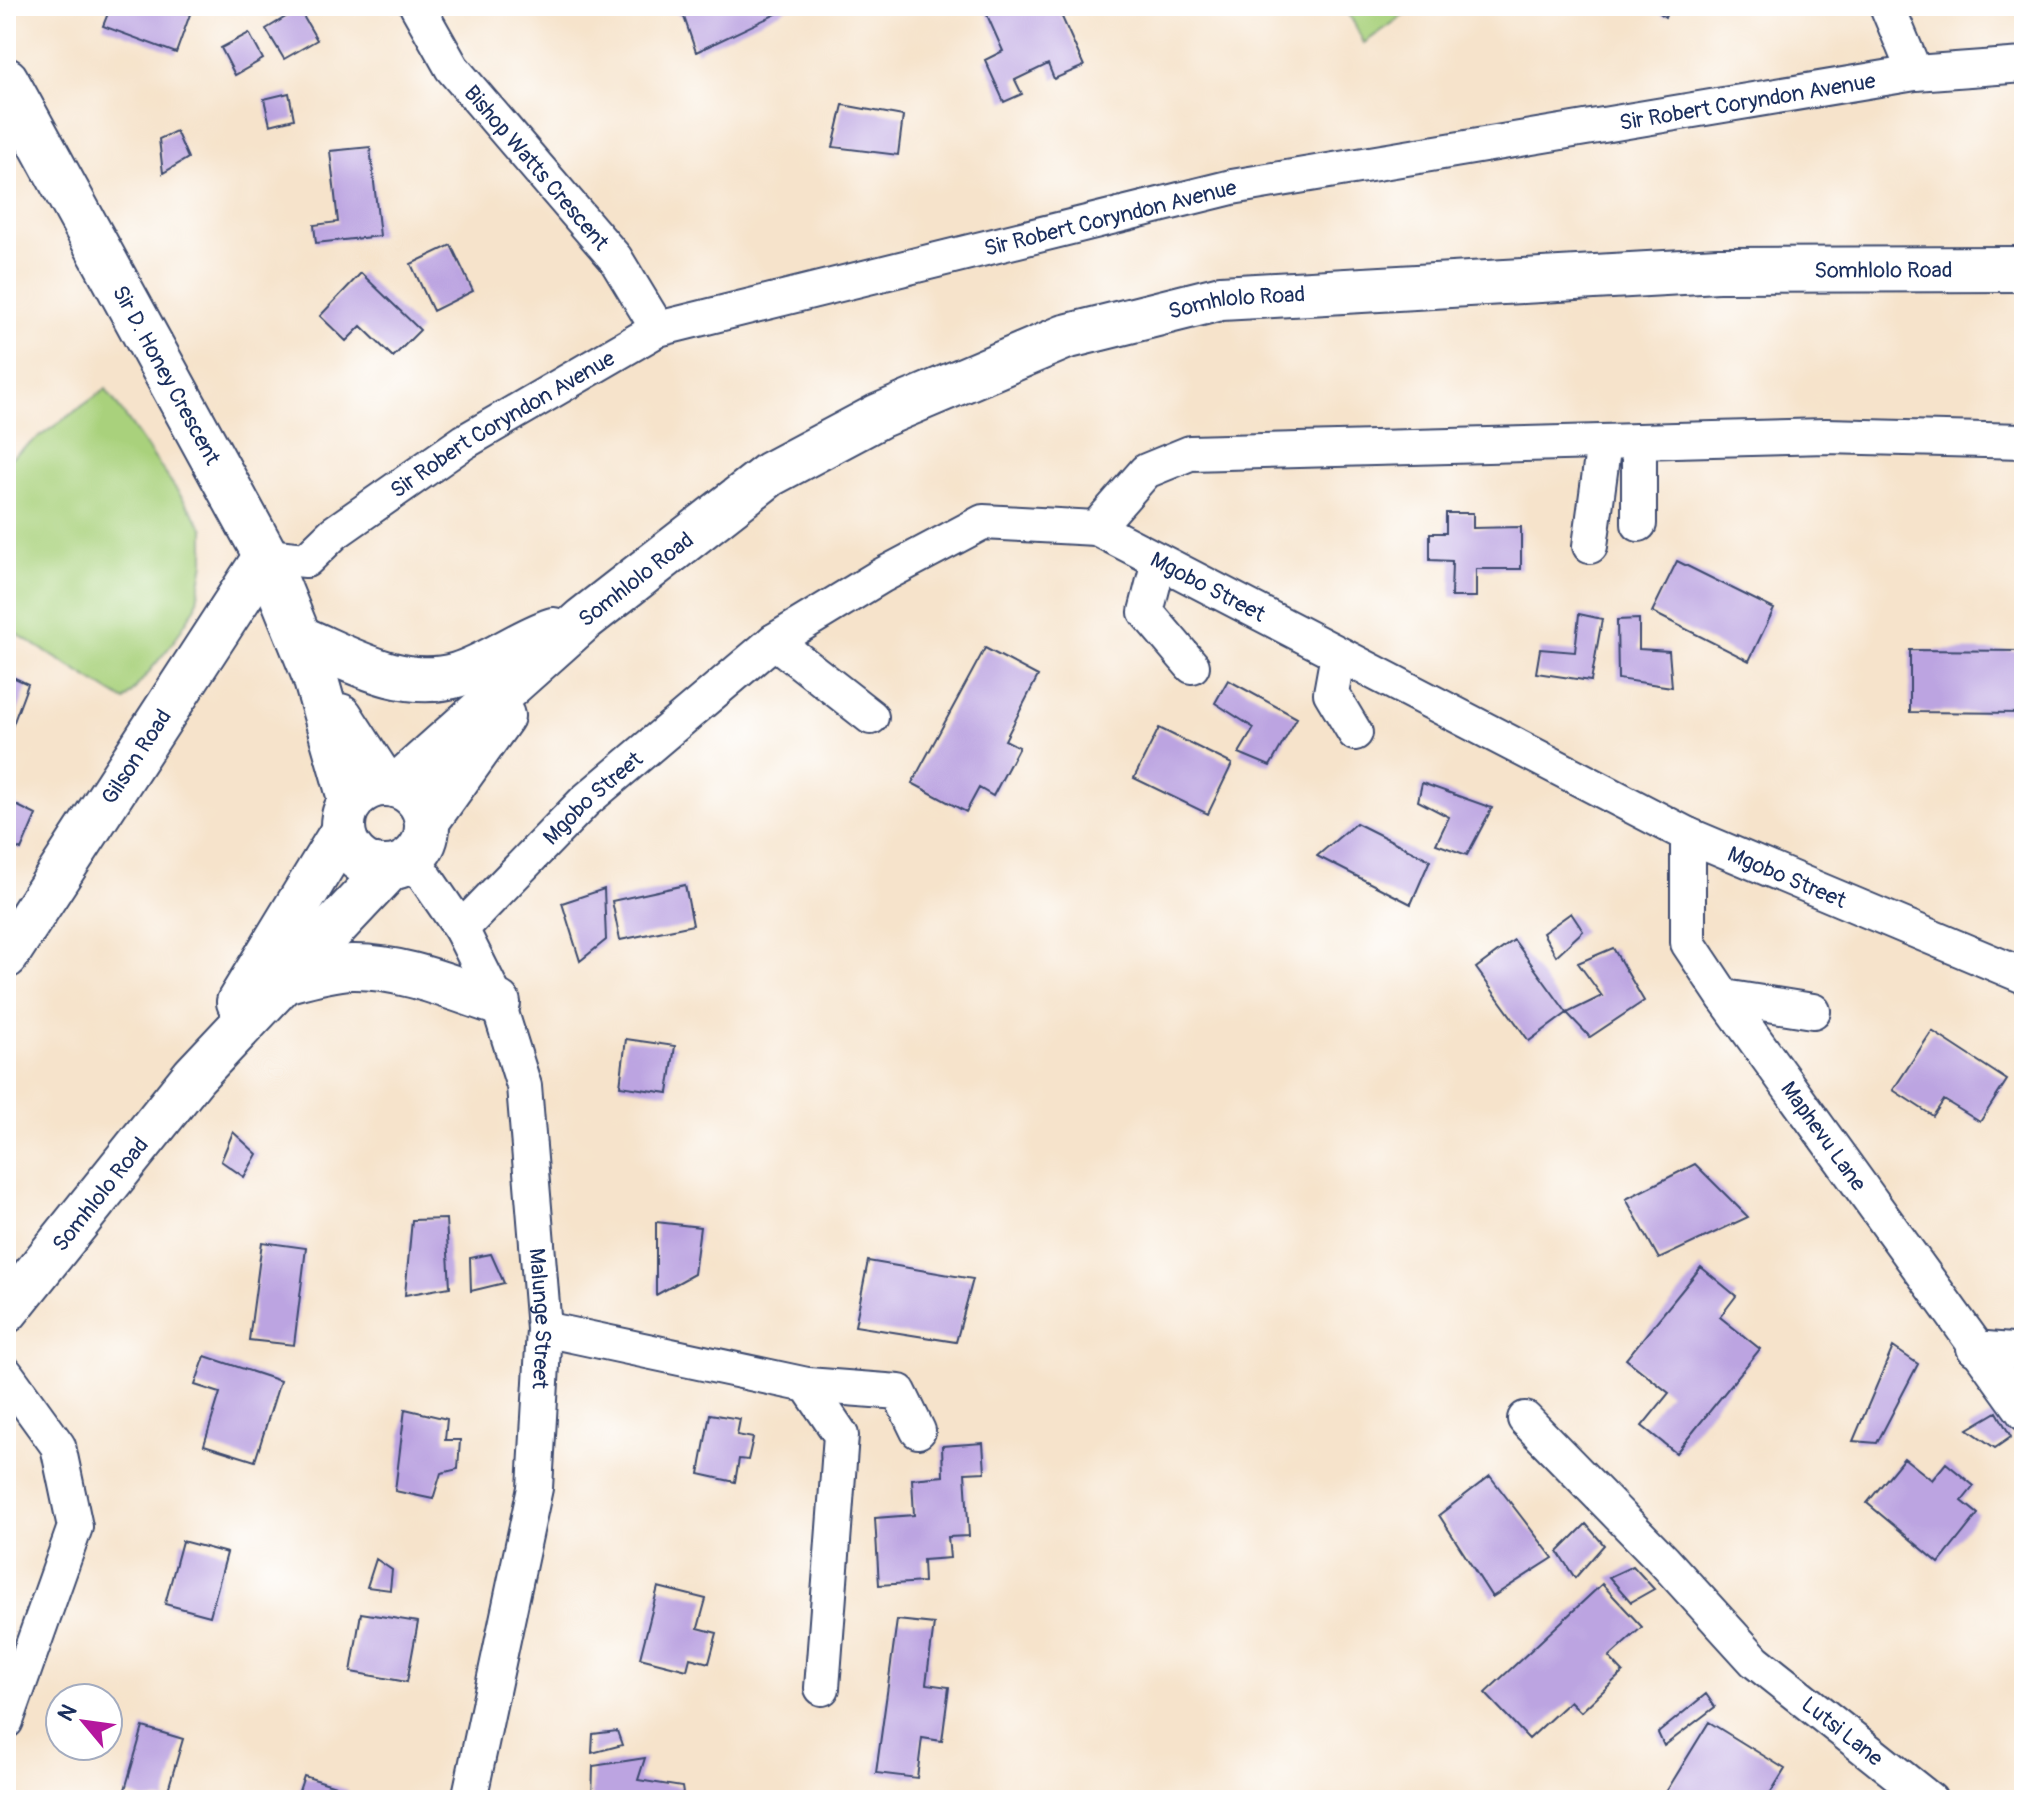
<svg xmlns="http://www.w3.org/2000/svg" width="2030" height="1806" font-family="Pangolin,sans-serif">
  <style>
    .green { fill: #a9d17c; stroke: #62806d; stroke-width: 2 }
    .building { fill: #bca4e1 }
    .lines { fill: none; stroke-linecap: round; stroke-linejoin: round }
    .minor-casing { stroke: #3c4a6e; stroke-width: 38 }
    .tertiary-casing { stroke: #3c4a6e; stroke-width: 48 }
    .secondary-casing { stroke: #3c4a6e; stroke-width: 48 }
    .minor { stroke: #fff; stroke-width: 34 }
    .tertiary { stroke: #fff; stroke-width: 44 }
    .secondary { stroke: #fff; stroke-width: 44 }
    .labels { text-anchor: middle; stroke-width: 6; stroke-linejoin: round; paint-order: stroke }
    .street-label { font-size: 22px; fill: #1b2f5e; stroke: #fff }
  </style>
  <rect width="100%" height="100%" fill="#fff"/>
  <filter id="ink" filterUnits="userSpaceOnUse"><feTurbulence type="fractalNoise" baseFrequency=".0125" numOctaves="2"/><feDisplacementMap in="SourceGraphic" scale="16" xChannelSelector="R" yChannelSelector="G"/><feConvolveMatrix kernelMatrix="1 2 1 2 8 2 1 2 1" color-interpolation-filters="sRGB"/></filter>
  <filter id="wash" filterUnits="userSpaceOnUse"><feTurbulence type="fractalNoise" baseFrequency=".006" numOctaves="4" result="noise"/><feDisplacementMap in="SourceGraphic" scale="32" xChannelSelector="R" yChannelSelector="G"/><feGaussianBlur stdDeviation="1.8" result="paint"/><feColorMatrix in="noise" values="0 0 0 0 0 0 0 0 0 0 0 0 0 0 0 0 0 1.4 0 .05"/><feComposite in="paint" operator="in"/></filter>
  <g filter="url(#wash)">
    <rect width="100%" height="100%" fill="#f6e3cb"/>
    <path class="green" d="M1345 6H1417L1364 43Z
      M106 389 204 529V563L196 606 172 644 125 701 6 627V461Z"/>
    <g id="blocks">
      <path class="building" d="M111 6H193L176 53 103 26Z
        M660 6H793L696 52 684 17Z
        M983 6H1057L1084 66 1054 79 1048 64 1015 80 1022 94 1004 102 985 60 1003 51Z
        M1651 6H1674L1665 17Z
        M299 9 317 40 284 59 266 29Z
        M249 33 263 59 235 75 221 48Z
        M289 93 294 119 270 125 264 99Z
        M843 105 903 116 898 155 833 147Z
        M176 131 188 158 163 173 159 139Z
        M370 147 380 236 316 243 314 225 338 222 330 151Z
        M451 245 473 291 433 311 411 264Z
        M361 273 420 330 393 357 361 326 346 341 320 316Z
        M1446 513H1473V528L1521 527V569H1476V597H1451L1452 561 1430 560V533H1446Z
        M1677 561 1774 609 1749 661 1652 612Z
        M1579 614 1602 619 1591 681 1536 673 1540 649 1575 652Z
        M1639 619V649L1669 651 1672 687 1618 679 1617 620Z
        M985 648 1038 676 1005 740 1019 747 993 796 979 788 966 812 912 783Z
        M1910 650 2024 651V713L1910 712Z
        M6 674 28 684 6 743Z
        M1228 680 1297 718 1270 766 1239 753 1254 728 1215 703Z
        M1159 728 1232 764 1208 814 1134 778Z
        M2017 767H2024V793H2020Z
        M1422 783 1492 808 1467 855 1436 844 1449 817 1418 801Z
        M6 800 36 815 21 850 6 841Z
        M1356 823 1430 860 1411 904 1317 856Z
        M685 885 693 925 620 940 612 901Z
        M604 889 606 940 580 961 562 903Z
        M1571 913 1583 931 1556 956 1543 933Z
        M1514 940 1567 1013 1529 1041 1476 968Z
        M1613 948 1644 1001 1590 1037 1567 1013 1602 996 1578 963Z
        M1932 1031 2007 1080 1980 1122 1944 1100 1933 1116 1893 1090Z
        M626 1039 675 1046 668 1093 620 1086Z
        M233 1132 257 1154 244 1177 221 1161Z
        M1695 1164 1748 1217 1659 1259 1626 1199Z
        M446 1219 450 1287 405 1295 412 1220Z
        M656 1222 700 1227 694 1274 656 1295Z
        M262 1242 306 1248 294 1345 249 1340Z
        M491 1254 504 1283 471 1291 470 1258Z
        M868 1261 973 1279 956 1342 855 1326Z
        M1701 1267 1736 1296 1720 1317 1760 1349 1676 1453 1642 1426 1669 1393 1626 1359Z
        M1893 1347 1918 1364 1877 1443 1853 1441Z
        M205 1356 280 1381 255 1461 204 1445 220 1393 195 1385Z
        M405 1409 447 1419 445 1440H460L458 1469 441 1473 433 1499 395 1491Z
        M1997 1412 2011 1437 1995 1448 1968 1429Z
        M710 1414 740 1419 737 1435 753 1438 748 1460 739 1459 735 1482 699 1474Z
        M983 1443 985 1472 965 1473 969 1536 948 1537 950 1558 923 1560 924 1582 879 1585 875 1518 914 1515 912 1479 943 1476 942 1446Z
        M1904 1458 1932 1480 1946 1463 1974 1486 1962 1501 1978 1514 1939 1563 1867 1503Z
        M1490 1476 1553 1558 1492 1597 1439 1515Z
        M1586 1524 1604 1545 1575 1578 1558 1552Z
        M182 1541 227 1553 210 1616 165 1604Z
        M376 1559 392 1570 390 1590 367 1587Z
        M1633 1566 1654 1589 1631 1602 1609 1577Z
        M1602 1584 1642 1627 1609 1657 1623 1672 1581 1712 1570 1701 1529 1739 1485 1693Z
        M658 1587 706 1599 698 1628 717 1633 709 1663 690 1658 687 1670 640 1658Z
        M361 1613 418 1622 407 1682 351 1672Z
        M897 1620 934 1624 926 1684 949 1687 942 1741 922 1738 917 1778 876 1773Z
        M1706 1694 1715 1707 1664 1746 1658 1733Z
        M1709 1722 1785 1769 1766 1800H1724L1719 1797 1717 1800H1669L1663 1797Z
        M143 1727 183 1739 165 1800H146L124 1793Z
        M617 1731 622 1745 592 1753 593 1734Z
        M645 1758 638 1780 682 1787 684 1800H592L593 1766Z
        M304 1776 348 1790 345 1800H296Z"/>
    </g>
  </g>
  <g filter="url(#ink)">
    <use href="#blocks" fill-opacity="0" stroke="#3c4a6e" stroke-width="2"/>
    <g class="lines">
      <g class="minor-casing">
        <g id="minor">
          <path id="s1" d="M417 6 452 68 615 258 658 329"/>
          <path d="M1887 6 1915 73"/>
          <path d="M1639 524V441"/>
          <path d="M1096 528 1146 471 1190 453 1826 436 2024 441"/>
          <path d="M1590 546 1604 442"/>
          <path id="s2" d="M266 556 306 560 334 533 464 442 658 329 1232 187 1915 73 2024 65"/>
          <path d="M1159 561 1146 612 1192 666"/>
          <path d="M774 641 871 717"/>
          <path d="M1338 654 1331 693 1355 733"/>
          <path id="s3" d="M1688 835V943L1724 997 2024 1413"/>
          <path id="s4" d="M413 859 461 929 498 1003 524 1086 544 1329 535 1488 469 1800"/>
          <path id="s5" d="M461 929 585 801 774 641 881 576 983 522 1096 528 1688 835 2024 976"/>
          <path d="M1724 997 1813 1011"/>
          <path d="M544 1329 807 1385 841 1435 822 1688"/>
          <path d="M1974 1348 2024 1352"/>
          <path d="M6 1374 58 1446 75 1527 6 1721"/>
          <path d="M807 1385 899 1392 918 1431"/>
          <path id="s6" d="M1525 1419 1664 1561 1755 1661 1930 1800"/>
        </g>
      </g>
      <g class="tertiary-casing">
        <g id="tertiary">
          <path id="s7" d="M6 80 266 556 315 677 351 802"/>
          <path d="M340 716 384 784"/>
          <path id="s8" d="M6 956 266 556"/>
        </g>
      </g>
      <g class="secondary-casing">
        <g id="secondary">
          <path d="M302 639C350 659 402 691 457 675 490 665 520 641 553 630"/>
          <circle cx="385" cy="826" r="42"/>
          <path id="s9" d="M397 786 584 619 770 474 879 416 1065 337 1221 298 1718 270 2024 269"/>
          <path d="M427 821 502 716"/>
          <path d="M284 981C306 975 329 968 352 967 401 966 452 988 498 1003"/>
          <path d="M239 1002 343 831"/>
          <path id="s10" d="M6 1311 194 1076 390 868"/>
        </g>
      </g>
      <use href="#minor" class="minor"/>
      <use href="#tertiary" class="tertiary"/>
      <use href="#secondary" class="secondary"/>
    </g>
  </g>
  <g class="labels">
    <g class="street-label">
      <text dy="8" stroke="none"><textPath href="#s2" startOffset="1576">Sir Robert Coryndon Avenue</textPath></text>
      <text dy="8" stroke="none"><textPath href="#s1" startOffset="202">Bishop Watts Crescent</textPath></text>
      <text dy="8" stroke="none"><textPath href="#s2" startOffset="928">Sir Robert Coryndon Avenue</textPath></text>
      <text dy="8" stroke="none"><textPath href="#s9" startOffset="1636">Somhlolo Road</textPath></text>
      <text dy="8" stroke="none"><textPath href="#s9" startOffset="988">Somhlolo Road</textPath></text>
      <text dy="8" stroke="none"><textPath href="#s7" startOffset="336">Sir D. Honey Crescent</textPath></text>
      <text dy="8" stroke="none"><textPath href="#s2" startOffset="280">Sir Robert Coryndon Avenue</textPath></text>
      <text dy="8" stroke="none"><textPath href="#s9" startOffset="316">Somhlolo Road</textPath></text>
      <text dy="8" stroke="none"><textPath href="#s5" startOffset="906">Mgobo Street</textPath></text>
      <text dy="8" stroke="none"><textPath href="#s8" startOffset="238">Gilson Road</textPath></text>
      <text dy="8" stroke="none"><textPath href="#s5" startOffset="186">Mgobo Street</textPath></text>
      <text dy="8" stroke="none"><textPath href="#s5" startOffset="1554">Mgobo Street</textPath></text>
      <text dy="8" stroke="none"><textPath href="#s3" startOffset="344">Maphevu Lane</textPath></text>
      <text dy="8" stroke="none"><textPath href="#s10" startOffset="150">Somhlolo Road</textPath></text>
      <text dy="8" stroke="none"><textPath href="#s4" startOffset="488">Malunge Street</textPath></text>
      <text dy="8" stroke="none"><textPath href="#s6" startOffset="446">Lutsi Lane</textPath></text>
    </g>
  </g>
  <rect width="2030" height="1806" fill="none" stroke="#fff" stroke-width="32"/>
  <g transform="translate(84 1722) rotate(299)"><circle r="38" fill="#ffffff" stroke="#a4acbf" stroke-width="2"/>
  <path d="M0-6L14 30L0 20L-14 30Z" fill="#b5179e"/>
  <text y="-12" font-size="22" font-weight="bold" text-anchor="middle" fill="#1b2f5e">N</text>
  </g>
</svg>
